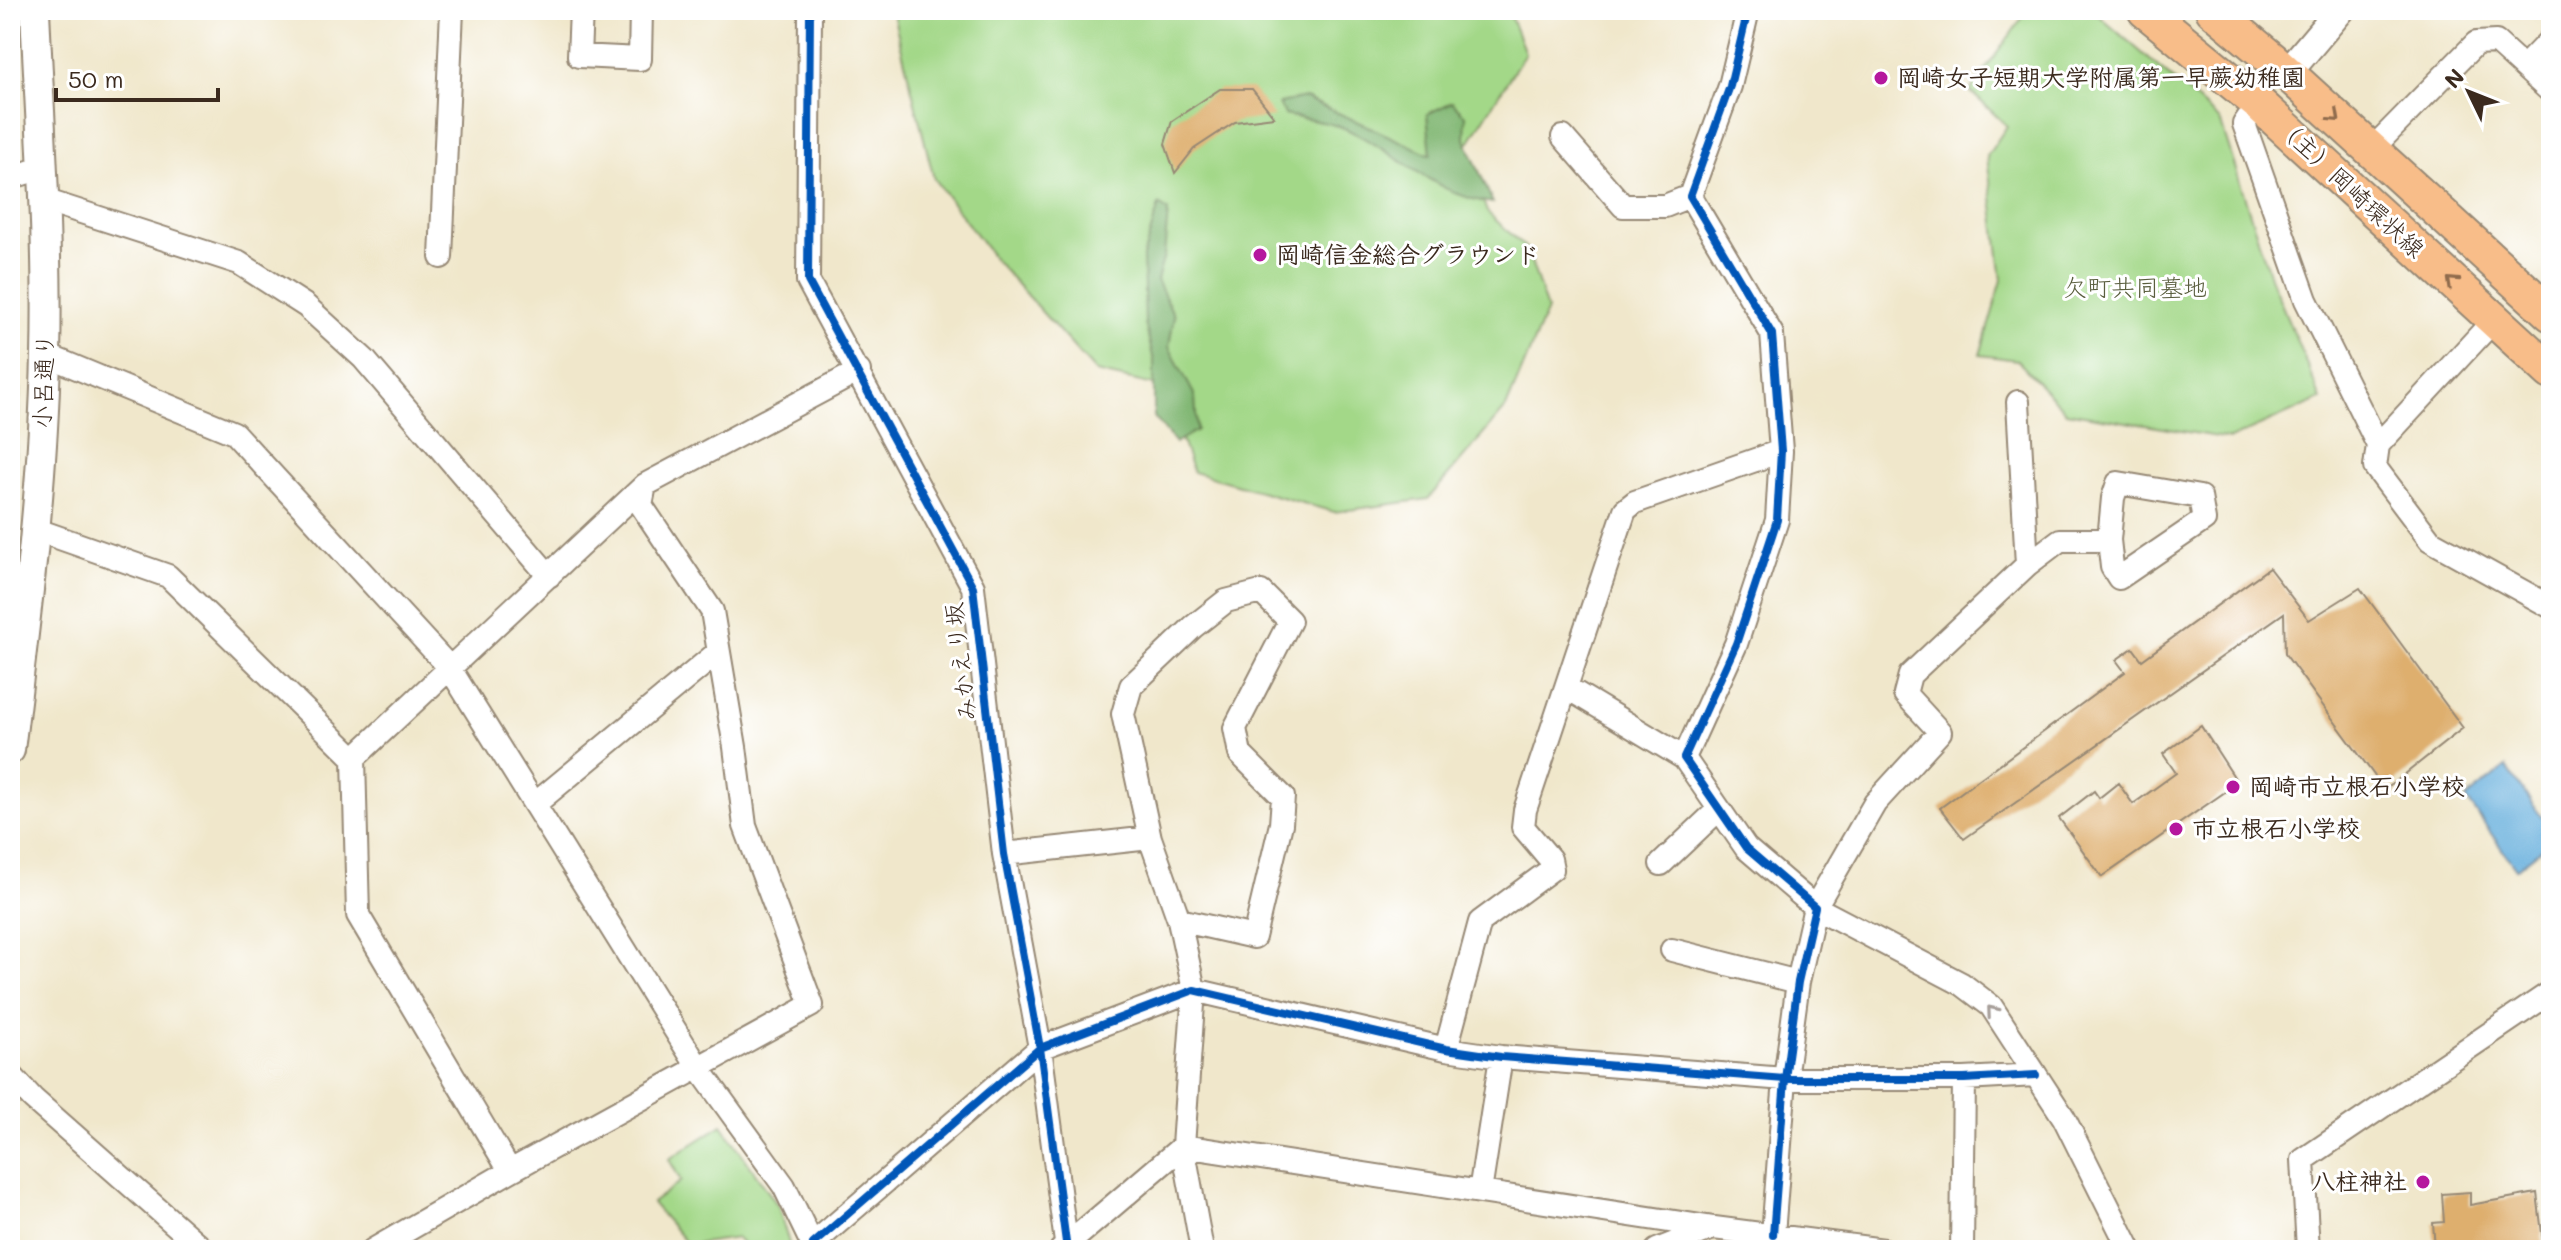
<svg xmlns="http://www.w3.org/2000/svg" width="2561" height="1260" font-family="Mali,'Klee One',sans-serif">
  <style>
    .green { fill: #a3d888; stroke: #6f8153; stroke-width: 2 }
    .forest { fill: #82b874; stroke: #5e7149; stroke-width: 2 }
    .water { fill: #64addc; stroke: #506c7d; stroke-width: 2 }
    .building { fill: #deaf6e }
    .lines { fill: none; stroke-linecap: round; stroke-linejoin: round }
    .minor-casing { stroke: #968874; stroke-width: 26 }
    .tertiary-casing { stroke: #968874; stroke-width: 32 }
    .primary-casing { stroke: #968874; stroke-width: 38 }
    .minor { stroke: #fff; stroke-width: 22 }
    .tertiary { stroke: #fff; stroke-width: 28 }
    .primary { stroke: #f8bd89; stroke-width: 34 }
    .cycleway-casing { stroke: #fff; stroke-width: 13 }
    .cycleway { stroke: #0057b8; stroke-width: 8 }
    .oneway { stroke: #906c4e }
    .oneway2 { stroke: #a79f9a }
    .poi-dot { fill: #b5179e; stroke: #fff; stroke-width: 3 }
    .labels { text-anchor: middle; stroke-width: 6; stroke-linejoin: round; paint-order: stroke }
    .poi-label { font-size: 24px; font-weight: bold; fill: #3b2a1e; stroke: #fff; text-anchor: start }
    .street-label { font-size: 24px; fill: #3b2a1e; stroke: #fff }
    .park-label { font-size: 24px; fill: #5a5e3e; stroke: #fff }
  </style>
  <rect width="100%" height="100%" fill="#fff"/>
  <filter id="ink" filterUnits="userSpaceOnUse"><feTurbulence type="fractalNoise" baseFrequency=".0125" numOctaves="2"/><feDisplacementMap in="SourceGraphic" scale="16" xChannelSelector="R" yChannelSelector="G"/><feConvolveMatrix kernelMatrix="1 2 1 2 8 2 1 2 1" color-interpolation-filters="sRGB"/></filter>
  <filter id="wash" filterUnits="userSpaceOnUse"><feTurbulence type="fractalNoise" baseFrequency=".006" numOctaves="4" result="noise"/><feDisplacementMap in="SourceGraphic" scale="32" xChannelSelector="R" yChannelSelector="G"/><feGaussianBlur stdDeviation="1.8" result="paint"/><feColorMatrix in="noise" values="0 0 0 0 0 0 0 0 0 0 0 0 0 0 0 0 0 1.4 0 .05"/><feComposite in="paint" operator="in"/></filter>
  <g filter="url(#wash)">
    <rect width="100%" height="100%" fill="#f0e7cb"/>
    <path class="green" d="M892 10H1508L1525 53 1465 149 1487 212 1527 249 1547 310 1506 408 1428 499 1334 512 1193 472 1163 387 1096 372 996 261 934 179Z
      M2028 10H2092L2220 120 2271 279 2321 399 2230 439 2066 412 2017 360 1980 355 2002 280 1987 156 2007 126 1970 91Z
      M722 1125 778 1206 791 1250H750L737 1238 688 1245 652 1203 681 1181 669 1159Z"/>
    <path class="forest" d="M1305 98 1431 155 1427 114 1452 102 1466 116 1465 139 1493 203C1436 197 1396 150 1344 128 1326 121 1303 119 1284 115L1279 103Z
      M1159 205 1168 211 1164 256 1157 280 1174 316 1169 347 1195 396 1197 430 1175 443 1154 417V361L1145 323 1143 257Z
      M20 389 10 522 12 391Z"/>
    <path class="water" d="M2506 767 2551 830V841L2516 869 2466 798Z"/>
    <g id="blocks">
      <path class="building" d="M1220 89H1252L1274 117 1235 122 1194 149 1175 173 1165 144 1172 121Z
        M2269 568 2309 620 2360 588 2463 728 2385 790 2285 654 2284 613 1964 839 1940 808 2125 672 2116 660 2133 648 2142 660Z
        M2201 726 2238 783 2102 877 2059 818 2094 791 2099 798 2118 783 2133 804 2176 773 2163 754Z
        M2470 1192V1205L2537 1193 2544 1250H2502L2501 1243 2435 1248 2433 1223 2444 1222 2442 1194Z"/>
    </g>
  </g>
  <g filter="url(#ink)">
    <use href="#blocks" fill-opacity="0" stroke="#968874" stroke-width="2"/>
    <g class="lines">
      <g class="minor-casing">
        <path id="minor" d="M581 10 579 56 640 59 641 10
          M810 10 808 281 973 587 1004 854 1040 1048 1067 1250
          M1748 10 1730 86 1690 196 1772 334 1781 451 1777 520 1736 644 1684 758 1746 848 1815 907 1798 982 1785 1079 1773 1235
          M2524 67 2551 39
          M2258 103 2244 124 2306 300 2378 445 2375 467 2430 540 2551 607
          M1563 137 1623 206H1665L1690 196
          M2371 150 2476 43 2496 42 2551 92
          M10 178 41 168
          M44 200 239 263 306 306 364 359 549 576
          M441 257 452 10
          M46 355 234 433 449 667 698 1067 784 1186 815 1250
          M2018 402 2027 565 1910 675 1905 694 1940 732 1875 803 1815 907 1962 984 1991 1006 2064 1118 2130 1250
          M2378 445 2494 320
          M37 530 168 576 354 758 358 915 510 1171
          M2027 565 2060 540H2109L2113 498 2118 483 2200 497 2204 520 2119 578 2112 567 2109 540
          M1566 687 1684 758
          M354 758 645 485 859 371
          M535 804 717 653
          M1004 854 1150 838
          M1661 864 1719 809
          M1179 920 1254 937 1281 824 1283 797 1240 754 1235 728 1290 621 1261 592 1226 601 1193 627 1131 686 1123 714 1150 838 1179 920 1194 990 1183 1146 1202 1250
          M1672 950 1798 982
          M1446 1049 1480 922 1552 869 1550 859 1523 827 1525 810 1625 510 1635 502 1781 451
          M10 1074 33 1099 204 1250
          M1480 1192 1501 1057
          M813 1244 1040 1048 1194 990 1446 1049 1501 1057 1785 1079H1964L2036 1075
          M373 1250 510 1171 812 1005 745 826 735 747 712 611 641 505 645 485
          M1061 1250 1183 1146 1714 1228 1884 1250
          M1657 1250 1713 1228
          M1962 1250 1964 1079
          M2308 1250 2303 1160 2551 992"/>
      </g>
      <g class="tertiary-casing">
        <path id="tertiary" d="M2287 73 2340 10
          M10 750C26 619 43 488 46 356 49 241 40 125 35 10"/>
      </g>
      <g class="primary-casing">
        <path id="primary" d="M2145 10 2258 103 2551 372
          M2213 10 2274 61 2551 314"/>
      </g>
      <use href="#minor" class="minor"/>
      <use href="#tertiary" class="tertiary"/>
      <use href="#primary" class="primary"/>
      <g class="cycleway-casing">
        <path id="cycleway" d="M810 10 808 281 973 587 1004 854 1040 1048 1067 1250
          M1748 10 1730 86 1690 196 1772 334 1781 451 1777 520 1736 644 1684 758 1746 848 1815 907 1798 982 1785 1079 1773 1235
          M813 1244 1040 1048 1194 990 1446 1049 1501 1057 1785 1079H1964L2036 1075"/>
      </g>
      <use href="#cycleway" class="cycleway"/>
    </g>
    <defs><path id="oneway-chevron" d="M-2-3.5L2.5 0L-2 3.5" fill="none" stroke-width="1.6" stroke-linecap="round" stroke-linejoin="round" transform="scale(2)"/></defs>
    <g class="oneway">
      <use href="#oneway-chevron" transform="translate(2335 117) rotate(42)"/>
      <use href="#oneway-chevron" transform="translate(2452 282) rotate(-137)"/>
    </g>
    <use class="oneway2" href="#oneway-chevron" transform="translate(1992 1011) rotate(-130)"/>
  </g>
  <g class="poi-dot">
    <circle cx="1881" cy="78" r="8"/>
    <circle cx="1260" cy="255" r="8"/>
    <circle cx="2233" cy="787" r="8"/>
    <circle cx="2176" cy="829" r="8"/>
    <circle cx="2423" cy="1182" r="8"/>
  </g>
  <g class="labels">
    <g class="poi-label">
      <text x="1897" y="86">岡崎女子短期大学附属第一早蕨幼稚園</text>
      <text x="1276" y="263">岡崎信金総合グラウンド</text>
      <text x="2249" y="795">岡崎市立根石小学校</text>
      <text x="2192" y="837">市立根石小学校</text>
      <text x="2407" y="1190" text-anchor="end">八柱神社</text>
    </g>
    <g class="street-label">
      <text transform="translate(2350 188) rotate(43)" y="8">（主）岡崎環状線</text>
      <text transform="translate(44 381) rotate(-88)" y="8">小呂通り</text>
      <text transform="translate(961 662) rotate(-97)" y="8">みかえり坂</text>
    </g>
    <g class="park-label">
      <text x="2135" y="296">欠町共同墓地</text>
    </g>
  </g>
  <rect width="2561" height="1260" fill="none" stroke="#fff" stroke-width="40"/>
  <g transform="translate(2469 92) rotate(313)" stroke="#ffffff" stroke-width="6" paint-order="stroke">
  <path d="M0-6L14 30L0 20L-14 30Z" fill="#3b2a1e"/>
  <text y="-12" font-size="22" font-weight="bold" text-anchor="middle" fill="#3b2a1e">N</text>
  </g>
  <path d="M56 88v12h162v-12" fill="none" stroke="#3b2a1e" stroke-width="4"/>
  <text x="68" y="88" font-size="24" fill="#3b2a1e" stroke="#ffffff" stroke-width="6" paint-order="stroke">50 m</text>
</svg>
